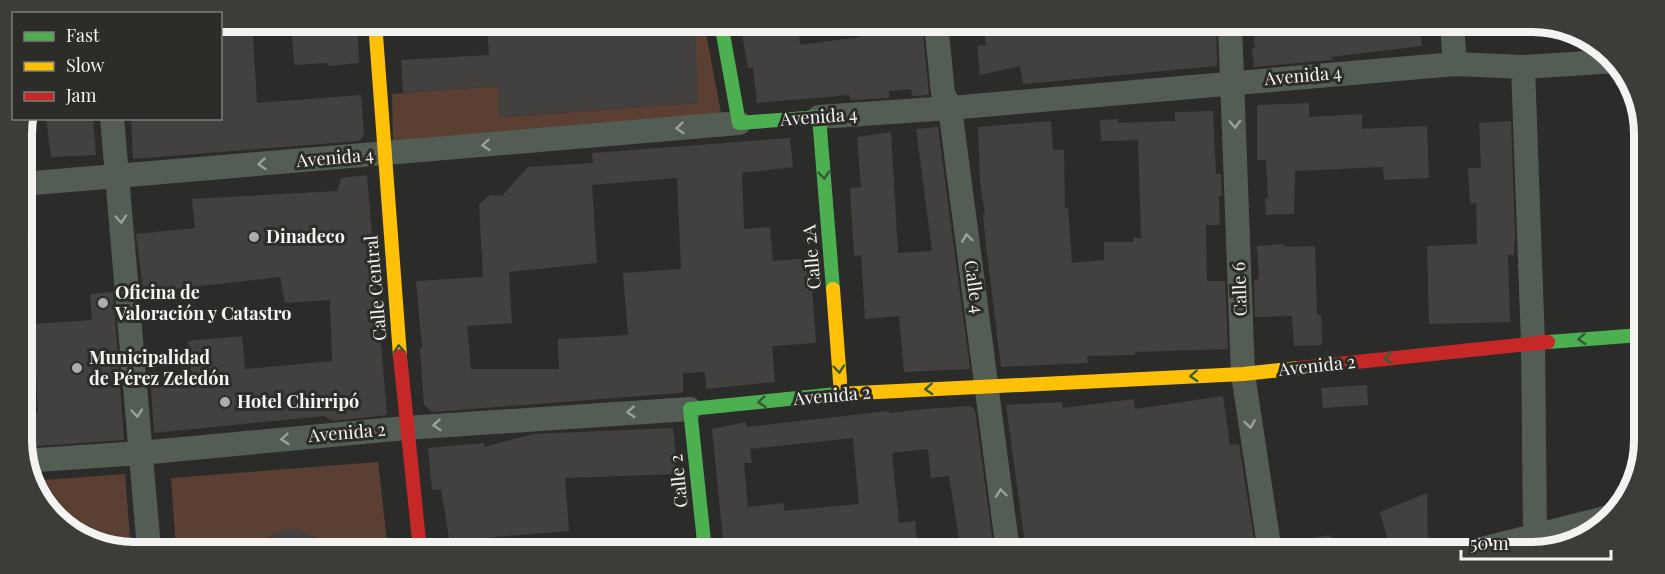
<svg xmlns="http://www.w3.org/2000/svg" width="1665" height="574" font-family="'Playfair Display',serif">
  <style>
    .green { fill: #5b3f33 }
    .building { fill: #424140; fill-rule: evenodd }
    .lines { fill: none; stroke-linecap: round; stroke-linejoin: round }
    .street { stroke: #535d53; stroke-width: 24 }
    .fast { stroke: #4caf50; stroke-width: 14 }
    .slow { stroke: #ffc107; stroke-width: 14 }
    .jam { stroke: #c62828; stroke-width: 14 }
    .oneway { stroke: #9ba19a }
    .oneway2 { stroke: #375a37 }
    .poi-dot { fill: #adaeab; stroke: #2c2c29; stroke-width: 2 }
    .labels { text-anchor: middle; stroke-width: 6; stroke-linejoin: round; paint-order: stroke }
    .street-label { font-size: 18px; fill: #f3f4f1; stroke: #2c2c29 }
    .poi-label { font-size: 18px; font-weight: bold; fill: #f3f4f1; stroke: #2c2c29; text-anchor: start }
    .rim { fill: none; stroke: #f3f4f1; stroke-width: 8 }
  </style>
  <rect width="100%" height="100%" fill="#2b2b2a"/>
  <path class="green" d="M695 23H704L722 118 393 143 392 94 498 86 500 117 697 103Z
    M378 462 388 550 176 549 171 478Z
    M125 474 131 549H104L49 515 32 481Z"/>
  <path class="building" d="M220 21H252L257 103 361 95 364 135 359 141 133 159 131 118H220Z
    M324 22H357L359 63 328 66 327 63 294 65 292 35 325 33Z
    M487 22 695 23 698 103 499 117 498 86 403 93 401 60 489 55Z
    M740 23H798L800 45 860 37 858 23H922L929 95 912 96 911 89 889 91V98L850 100V95L757 103 753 67 748 68Z
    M983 23 1048 24 1049 29 1085 26V24H1117L1118 34 1155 31 1154 24H1216L1217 66 1023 84 1020 66 980 75 977 46 986 45Z
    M1283 24 1419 25 1422 46 1331 57 1332 60 1254 67 1252 49 1255 48 1253 27Z
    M1309 103V117L1362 114V129L1427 126 1429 178 1384 180 1383 167 1295 171 1294 214 1266 215 1265 198H1268L1266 160H1257V105Z
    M1213 111 1216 174H1221L1222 196H1219L1220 225H1206L1207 281H1225L1228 349 1135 352V355L1087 356 1088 363 1001 367 985 236 983 214H985L980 183 978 127 1051 121 1053 150H1064L1065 208H1068L1072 263 1104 260V242H1133V238H1141L1138 140 1101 141 1100 120 1118 119V123L1175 121V112Z
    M46 118H93L96 155 51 157Z
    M1511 121 1515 232 1514 255H1508L1510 322 1429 324 1427 246 1477 244 1476 203 1470 204 1468 168H1481L1479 123Z
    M938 127 970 369 904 372 899 316 865 319 861 255 854 256 850 188 861 187 857 137 891 132 898 253 932 251 916 129Z
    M790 138 793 167 742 173 744 229 770 227 773 261 810 258 816 343 772 346 775 382 706 389 705 372 683 373V392L680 393 432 412 424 405 420 349 422 348 416 281 483 277 479 204 490 195 502 196 528 167 593 163 592 153ZM677 178 681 269 623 273 628 335 558 339 559 369H471L467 326 512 323 509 272 597 263 592 185Z
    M367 175 387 415 333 421 324 416 154 433 151 387 192 380 188 341 242 336 245 369 332 361 330 300 285 303 280 277 174 289 175 293 144 297 136 234 195 228 192 199 337 191 341 178Z
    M1284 244 1285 247 1315 246 1317 315H1321L1322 345 1294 346 1292 316 1255 317 1254 280 1259 279 1257 246Z
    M113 292 124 440 23 447V413H38L33 324 92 320 90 294Z
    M1367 385 1368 405 1323 408 1321 388Z
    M1223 396 1230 445 1239 444 1256 552 1026 551 1006 405 1062 402 1063 408 1134 399 1135 409Z
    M971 406 975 410 994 551H961L949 476 931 478 928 449 892 453 899 523 915 521 918 551H728L727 538 723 539 712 429 746 422 747 427 888 411 889 413 925 409ZM853 438 859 504 784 511V503L748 507 744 463H752L750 449Z
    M673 428 678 474 565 478 569 531 484 538 485 550H451L441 489 432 490 428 448 484 443V447L533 434Z
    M1427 493 1428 547 1408 552H1391L1380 512Z
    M285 529H296L316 537 309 550 254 549 272 535Z
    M1331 535 1334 552H1284L1283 543Z"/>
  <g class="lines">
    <path class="street" d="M936 23 943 93 950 108 1008 551
      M1230 24 1243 374 1270 552
      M1452 25 1455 64
      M1523 67 1533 343 1535 534
      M819 117 950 108 1455 64 1523 67 1617 61
      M112 118 149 549
      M22 184 739 123
      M23 461 140 453 406 428 690 409
      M1466 553 1609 517"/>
    <path class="fast" d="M721 23 739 123 819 117 833 289
      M1548 342 1641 335
      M705 551 690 409 837 394"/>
    <path class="slow" d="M375 22 400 356
      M833 289 841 394
      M837 394 1243 374 1299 368"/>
    <path class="jam" d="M400 356 420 550
      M1299 368 1548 342"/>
  </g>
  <defs><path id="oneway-chevron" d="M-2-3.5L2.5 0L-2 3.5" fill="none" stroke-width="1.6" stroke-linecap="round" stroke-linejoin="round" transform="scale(1.5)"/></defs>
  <g class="oneway">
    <use href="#oneway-chevron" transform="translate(1235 124) rotate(88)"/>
    <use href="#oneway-chevron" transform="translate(680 128) rotate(175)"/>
    <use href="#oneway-chevron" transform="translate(486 145) rotate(175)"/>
    <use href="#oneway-chevron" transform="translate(262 164) rotate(175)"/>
    <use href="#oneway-chevron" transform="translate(121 219) rotate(85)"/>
    <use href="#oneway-chevron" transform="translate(967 238) rotate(-98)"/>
    <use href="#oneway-chevron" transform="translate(631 412) rotate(176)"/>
    <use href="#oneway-chevron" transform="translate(137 413) rotate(85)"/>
    <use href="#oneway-chevron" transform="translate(1250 424) rotate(81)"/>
    <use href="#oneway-chevron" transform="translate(437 425) rotate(176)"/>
    <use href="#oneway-chevron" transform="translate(285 439) rotate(175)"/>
    <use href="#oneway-chevron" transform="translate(1001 493) rotate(-97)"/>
  </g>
  <g class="oneway2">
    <use href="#oneway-chevron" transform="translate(824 175) rotate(85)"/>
    <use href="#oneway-chevron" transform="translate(1582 339) rotate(175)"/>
    <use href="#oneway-chevron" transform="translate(399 349) rotate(-95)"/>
    <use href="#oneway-chevron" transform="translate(1388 358) rotate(174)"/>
    <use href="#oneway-chevron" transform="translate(839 369) rotate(85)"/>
    <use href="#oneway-chevron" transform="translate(1194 376) rotate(177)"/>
    <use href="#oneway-chevron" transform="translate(929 389) rotate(177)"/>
    <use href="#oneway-chevron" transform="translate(762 402) rotate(174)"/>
  </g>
  <g class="poi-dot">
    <circle cx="254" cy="237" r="6"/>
    <circle cx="103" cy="303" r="6"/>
    <circle cx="77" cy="368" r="6"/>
    <circle cx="225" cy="402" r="6"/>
  </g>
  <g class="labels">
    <g class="street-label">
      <text transform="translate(1303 76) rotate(-5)" y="6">Avenida 4</text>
      <text transform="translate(819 117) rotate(-4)" y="6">Avenida 4</text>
      <text transform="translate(335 158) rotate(-5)" y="6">Avenida 4</text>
      <text transform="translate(812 257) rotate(-95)" y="6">Calle 2A</text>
      <text transform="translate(974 287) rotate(82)" y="6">Calle 4</text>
      <text transform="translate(376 288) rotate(-95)" y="6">Calle Central</text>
      <text transform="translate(1240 289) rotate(-92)" y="6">Calle 6</text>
      <text transform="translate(1317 366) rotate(-6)" y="6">Avenida 2</text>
      <text transform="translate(832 396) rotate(-5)" y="6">Avenida 2</text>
      <text transform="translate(347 433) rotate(-5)" y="6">Avenida 2</text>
      <text transform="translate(679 481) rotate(-96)" y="6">Calle 2</text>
    </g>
    <g class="poi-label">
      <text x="266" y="243">Dinadeco</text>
      <text x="115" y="299">Oficina de<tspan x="115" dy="21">Valoración y Catastro</tspan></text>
      <text x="89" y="364">Municipalidad<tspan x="89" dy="21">de Pérez Zeledón</tspan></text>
      <text x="237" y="408">Hotel Chirripó</text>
    </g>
  </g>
  <path d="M0 0H1665V574H0ZM134 32H1532A102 102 0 0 1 1634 134V440A102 102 0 0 1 1532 542H134A102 102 0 0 1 32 440V134A102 102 0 0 1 134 32Z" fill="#3c3c39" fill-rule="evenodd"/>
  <path class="rim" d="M134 32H1532A102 102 0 0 1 1634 134V440A102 102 0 0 1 1532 542H134A102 102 0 0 1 32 440V134A102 102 0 0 1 134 32Z"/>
  <rect x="12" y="12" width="210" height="108" fill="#2c2c29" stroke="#7c7c79" stroke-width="1.5"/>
  <rect x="24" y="32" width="30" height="9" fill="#4caf50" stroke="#7c7c79" stroke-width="1.5"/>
  <text x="66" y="42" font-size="18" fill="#f3f4f1">Fast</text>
  <rect x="24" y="62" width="30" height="9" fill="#ffc107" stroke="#7c7c79" stroke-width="1.5"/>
  <text x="66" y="72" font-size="18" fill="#f3f4f1">Slow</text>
  <rect x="24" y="92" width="30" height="9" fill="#c62828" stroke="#7c7c79" stroke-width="1.5"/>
  <text x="66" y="102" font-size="18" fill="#f3f4f1">Jam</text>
  <path d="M1461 550v9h150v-9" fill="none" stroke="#f3f4f1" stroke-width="3"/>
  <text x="1470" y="550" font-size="18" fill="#f3f4f1" stroke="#2c2c29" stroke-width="4.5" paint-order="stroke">50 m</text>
</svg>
